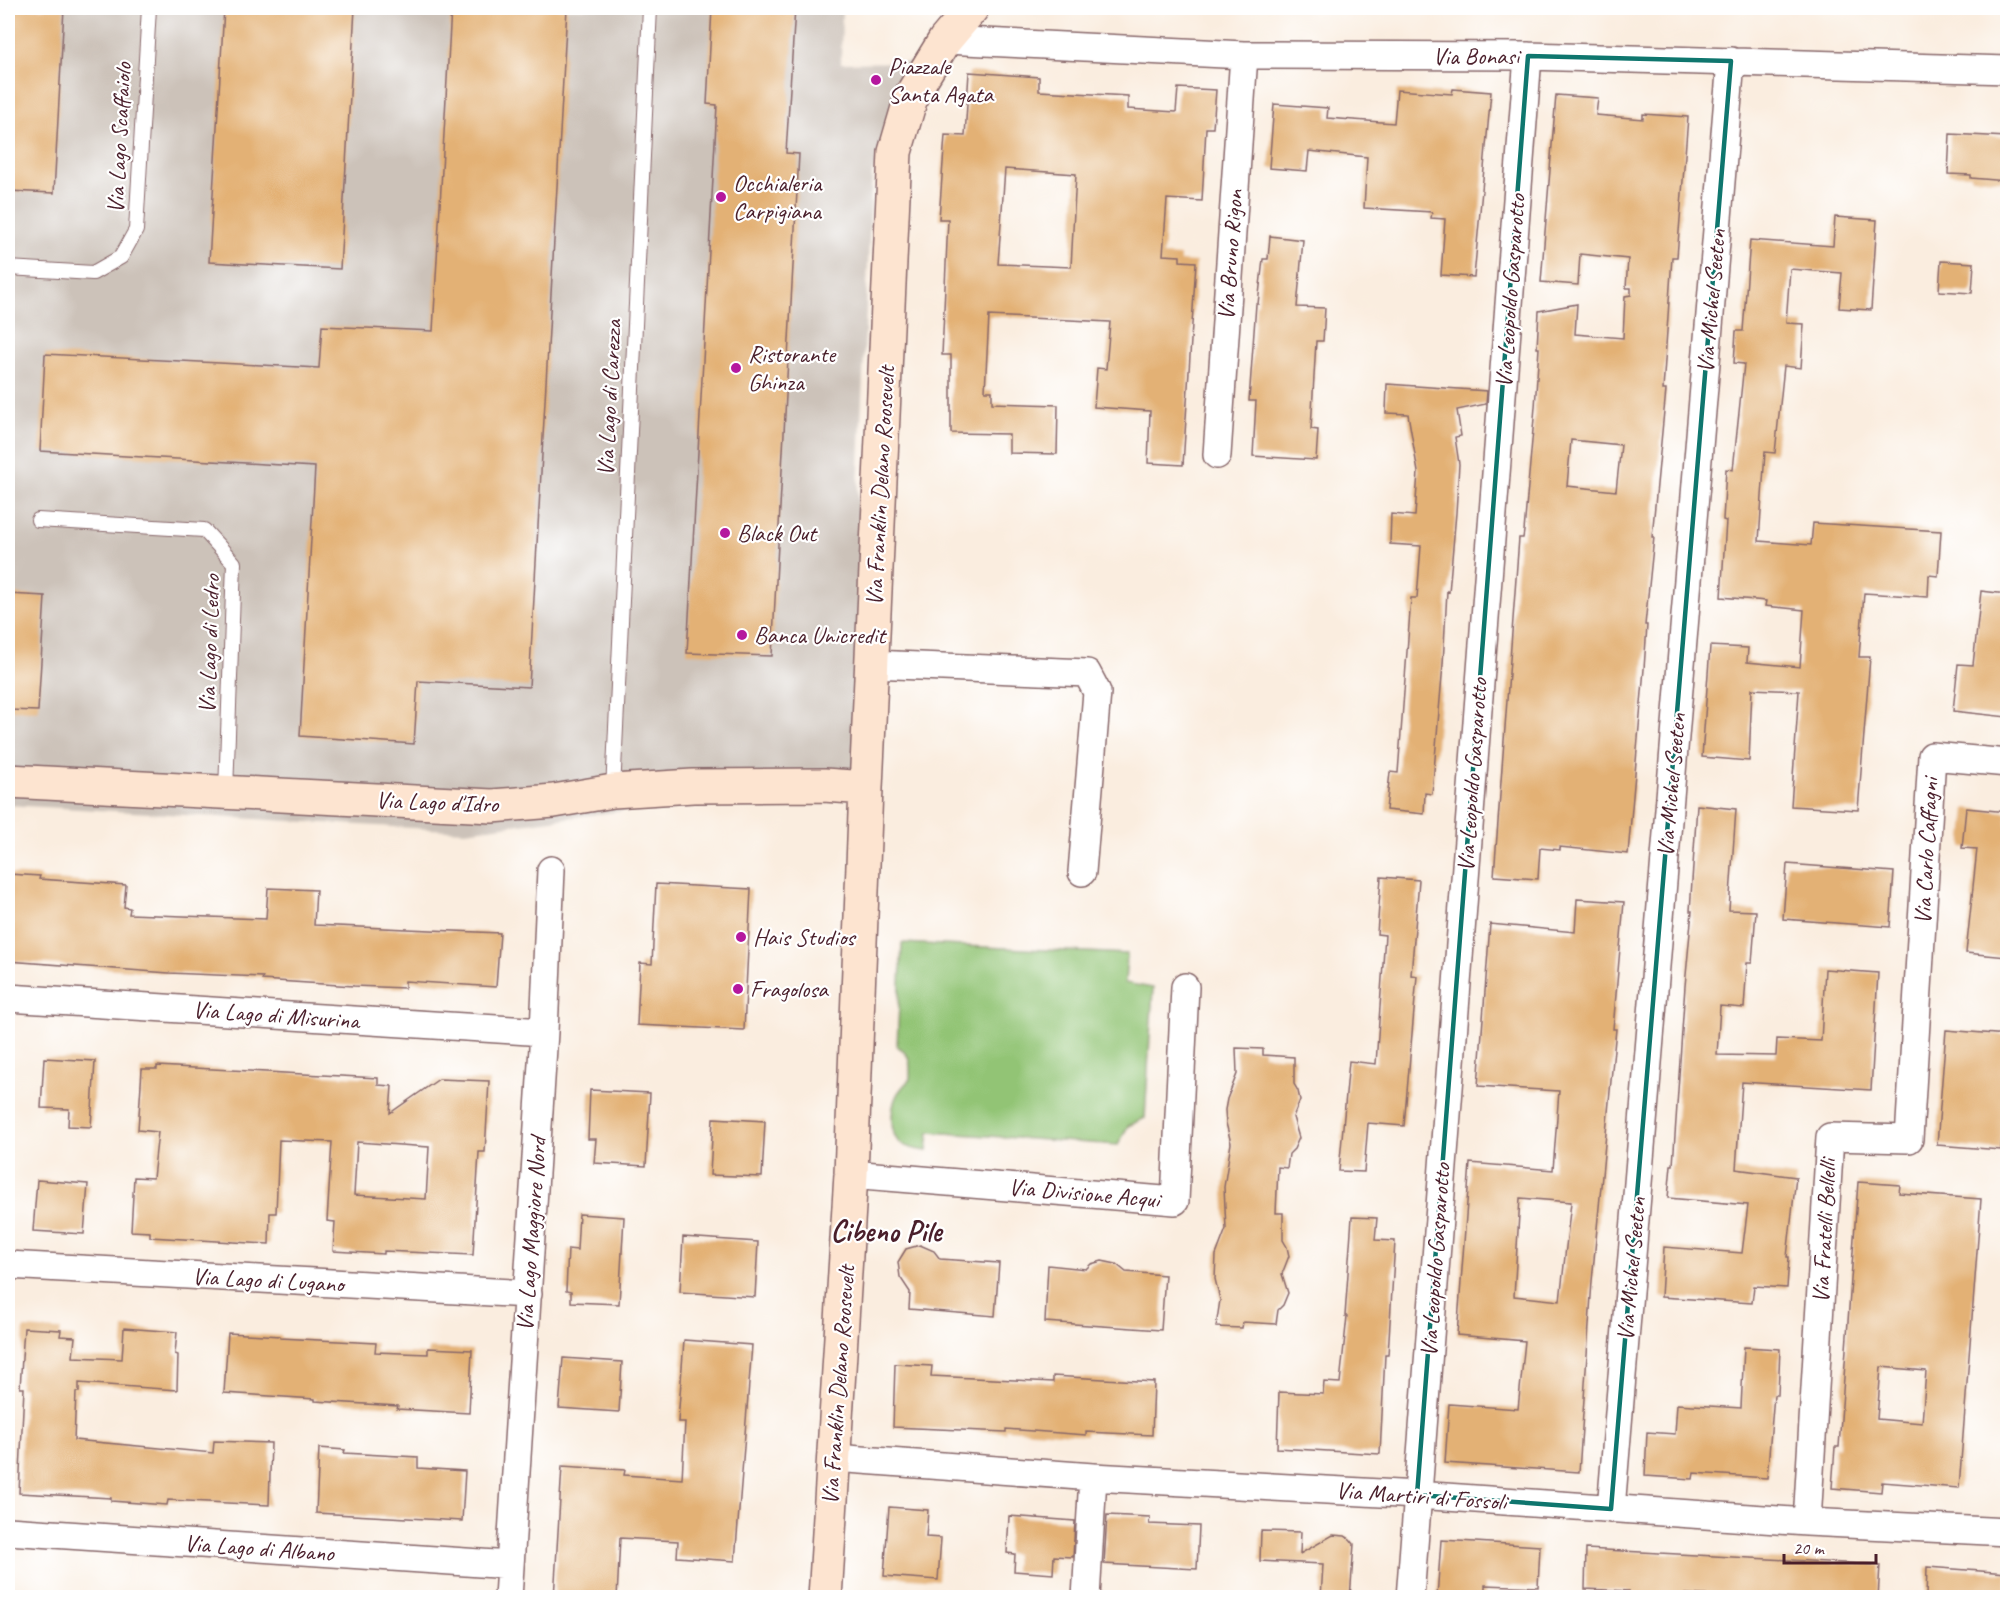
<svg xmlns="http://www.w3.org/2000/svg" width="2015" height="1605" font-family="Caveat,sans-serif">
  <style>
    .industrial { fill: #ccc2b9 }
    .green { fill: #92c475; stroke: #6e7250; stroke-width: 1.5 }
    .building { fill: #e3b174; fill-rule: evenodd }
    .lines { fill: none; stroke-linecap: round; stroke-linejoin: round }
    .lane-casing { stroke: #88676a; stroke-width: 16 }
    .street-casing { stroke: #88676a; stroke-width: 30 }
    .secondary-casing { stroke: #88676a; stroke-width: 36 }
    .lane { stroke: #fff; stroke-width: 14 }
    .street { stroke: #fff; stroke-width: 27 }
    .secondary { stroke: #fde4d0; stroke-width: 33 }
    .marked { fill: none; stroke: #0f766e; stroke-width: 4.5; stroke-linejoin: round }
    .poi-dot { fill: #b5179e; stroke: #fff; stroke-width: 2 }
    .labels { text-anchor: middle; stroke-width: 4.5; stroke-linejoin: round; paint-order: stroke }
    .street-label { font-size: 24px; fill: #4a1f2b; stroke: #fff }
    .poi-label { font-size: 24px; fill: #4a1f2b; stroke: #fff; text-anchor: start }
    .district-label { font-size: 30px; font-weight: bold; fill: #4a1f2b; stroke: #fff }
  </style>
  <rect width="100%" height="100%" fill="#fff"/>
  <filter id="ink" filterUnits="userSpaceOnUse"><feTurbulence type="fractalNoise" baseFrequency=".0167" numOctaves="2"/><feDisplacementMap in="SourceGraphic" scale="12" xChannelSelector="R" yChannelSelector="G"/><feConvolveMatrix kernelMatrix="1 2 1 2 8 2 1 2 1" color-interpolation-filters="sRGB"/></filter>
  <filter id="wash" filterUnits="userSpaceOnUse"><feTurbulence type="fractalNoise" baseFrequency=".008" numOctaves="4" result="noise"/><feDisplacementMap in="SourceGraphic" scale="24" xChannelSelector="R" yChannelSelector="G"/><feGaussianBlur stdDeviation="1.35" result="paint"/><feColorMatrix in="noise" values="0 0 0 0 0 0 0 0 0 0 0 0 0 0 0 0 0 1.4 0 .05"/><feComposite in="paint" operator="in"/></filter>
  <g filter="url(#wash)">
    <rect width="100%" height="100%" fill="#faeddf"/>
    <path class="industrial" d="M8 8H842L841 63 917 62 872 173 858 489 866 788 824 785 465 831 8 805Z"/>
    <path class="green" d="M902 943 1127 954 1125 983 1153 988 1145 1118 1128 1126 1118 1145 929 1132 927 1151C903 1148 891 1144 892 1117 893 1098 897 1092 910 1079 910 1064 912 1055 897 1046Z"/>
    <g id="blocks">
      <path class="building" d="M8 8H64L54 193 8 191Z
        M224 8H355L340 269 209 262Z
        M451 8H567L529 687 418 681 414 744 300 736 315 467 40 451 45 354 319 368 322 326 433 331Z
        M712 8H795L786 153 799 154 772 656 687 653 717 105 707 104Z
        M969 72 1039 77V91L1128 96V109L1176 112 1178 88 1216 90 1213 128H1206L1202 201 1167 199 1163 255 1180 256V261L1196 262 1183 465 1148 463 1150 411 1094 407 1097 368 1106 369 1110 322 989 316 985 391H992V403L1058 405 1057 454 1009 453V434L951 433V355H942L948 219H939L945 135 965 136ZM1005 169 1076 174 1071 267 998 264Z
        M1453 89 1491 92 1474 277 1441 275 1445 219 1431 218 1432 212 1364 208 1367 157 1309 151 1307 171 1269 168 1274 104 1328 108 1327 118 1394 123 1397 90 1452 94Z
        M1556 95 1598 98 1596 115 1643 119V114L1688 117 1677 257H1672L1663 390H1666L1652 537H1654L1645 625H1647L1644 669 1628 854 1560 847V850L1540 848 1538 879 1494 876 1519 538H1523L1524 531 1535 407 1539 348H1537L1539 311 1577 304 1575 334 1623 338 1625 296 1631 295V288H1626L1628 259 1580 254 1578 285 1541 282ZM1571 440 1621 445 1616 491 1567 486Z
        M1950 134 2007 137V181L1971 178V175L1948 174Z
        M1835 217 1877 220 1871 310 1839 308 1842 273 1790 269 1786 323 1804 324 1801 368 1784 366 1775 453 1765 452 1759 541 1811 545 1813 523 1941 531 1938 576 1929 575 1928 597 1864 593 1859 657H1870L1858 810 1791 806 1799 691 1752 689 1749 761 1702 757 1710 646 1748 648 1747 662 1800 667 1804 610 1765 606 1766 601 1721 597 1726 521 1723 520 1726 469 1733 470 1744 364 1734 363 1736 331H1743L1750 240 1833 246Z
        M1270 236 1303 240 1297 307 1325 308 1323 341H1316L1311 429 1318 430 1316 460 1253 456 1256 401H1249L1256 304H1258L1263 259H1268Z
        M1941 261 1974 263 1972 293 1939 291Z
        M1387 384 1487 391 1486 404 1457 410 1461 436 1455 437 1459 464 1456 513 1449 592 1447 591 1443 664 1432 794 1425 793 1424 814 1386 810 1390 772 1398 773 1411 598H1417L1421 546 1390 544 1391 514 1415 516 1418 472 1408 414 1386 413Z
        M1981 591 2007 594V717L1953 711 1958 664 1973 665Z
        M8 594 45 596 38 711 8 710Z
        M1697 805 1736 809 1729 910 1756 911 1752 963H1747L1744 1008 1720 1006 1717 1055 1776 1056 1777 1039 1821 1041 1825 969 1878 973 1871 1090 1742 1082 1736 1169 1796 1177 1787 1257H1789L1787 1288 1754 1286 1752 1303 1661 1297 1664 1247 1742 1253 1748 1205 1668 1198 1671 1165H1673L1685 986 1692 911H1690Z
        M1966 808 2007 812V957L1966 953 1977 849 1962 848Z
        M1787 864 1894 872 1890 927 1783 919Z
        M8 874 40 876 39 879 126 885 124 907 130 908 129 914 266 919 268 888 316 890 314 925 500 933 496 987 405 981V988L354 986 262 980 263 977 169 973 8 961Z
        M1381 877 1419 880 1411 975 1417 976 1404 1126 1368 1123 1364 1172 1339 1171 1349 1061 1376 1064 1385 935 1377 934Z
        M656 884 751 889 744 1030 637 1025 640 963 652 964Z
        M1577 899 1624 902 1613 1029H1616L1612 1070 1592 1281 1579 1472 1445 1463 1449 1404 1518 1409 1525 1341 1457 1335 1470 1163 1553 1170 1559 1091 1478 1086 1490 924 1575 932ZM1520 1198 1571 1202 1560 1301 1514 1296Z
        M1946 1030 2007 1035V1068L2001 1150 1937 1145Z
        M1236 1048 1263 1049V1055L1294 1057V1084L1298 1091 1300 1100 1293 1117 1299 1138 1294 1149 1289 1154 1287 1168 1278 1167 1276 1213H1283V1240L1287 1247 1289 1256 1282 1274 1288 1293 1283 1305 1278 1310 1276 1324 1243 1322 1242 1328 1216 1327 1220 1300 1215 1279 1216 1255 1226 1229 1224 1187 1231 1143 1226 1123 1225 1110 1227 1099 1237 1074Z
        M44 1058 95 1061 91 1127 68 1126 69 1109 41 1108Z
        M157 1066 378 1078V1085L392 1086 390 1113 439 1079 489 1081 485 1152H479L473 1255 384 1251V1254L333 1251 335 1222 327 1221 332 1142 279 1140 276 1213H270L269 1244 150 1237V1232L131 1231 134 1177 153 1178 158 1132 138 1130 142 1069H157ZM357 1142 429 1147 426 1199 354 1195Z
        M590 1090 650 1093 646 1166 594 1163 596 1139H588Z
        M713 1118 765 1121 762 1177 710 1175Z
        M37 1180 88 1184 84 1234 33 1231Z
        M1858 1182 1900 1185 1899 1193 1981 1199 1959 1488 1882 1482 1881 1492 1832 1488 1835 1447H1839ZM1881 1367 1926 1371 1922 1423 1877 1419Z
        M579 1214 624 1217 619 1304 571 1302V1292L566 1291 568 1249 577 1250Z
        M1352 1217 1377 1218 1375 1240 1395 1241 1388 1355H1385L1380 1454 1277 1448 1279 1392 1323 1394 1324 1382 1340 1383 1347 1316H1345Z
        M683 1237 758 1242 755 1297 680 1292Z
        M920 1245 934 1251 940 1259 999 1263 995 1316 909 1309 910 1292 900 1277 898 1262 906 1249Z
        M1102 1261 1116 1264 1126 1272 1165 1275 1161 1330 1045 1322 1048 1265 1086 1269 1091 1264Z
        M24 1328 61 1330 60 1336 75 1337 73 1357 122 1359 124 1328 177 1332 175 1354 178 1355 177 1390 79 1383V1392H76L74 1440 213 1453 214 1441 271 1443 269 1505 168 1500 167 1505 111 1501V1498L19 1493 24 1388H20Z
        M228 1333 280 1336V1338L376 1343 375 1352 428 1354V1348L472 1350 469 1413 397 1409 398 1406 315 1401V1399L224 1393Z
        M684 1340 752 1345 735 1561 677 1557 678 1541 620 1538 617 1598H554L562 1466 625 1470 624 1475 682 1479 685 1422H678Z
        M1744 1347 1780 1349 1778 1395H1774L1767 1478 1694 1473 1693 1479 1645 1476 1647 1432 1675 1434 1677 1404 1741 1408Z
        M563 1358 622 1362 619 1412 559 1408Z
        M895 1364 932 1366 931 1376 1053 1382V1376L1154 1382 1152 1435 1086 1432V1435L1006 1429V1432L893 1427Z
        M319 1448 345 1450 344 1453 418 1457V1468L465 1471 462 1521 316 1513Z
        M889 1507 928 1510 926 1537 941 1538 938 1580 884 1576Z
        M1107 1515 1150 1517 1149 1524 1199 1526 1197 1569 1104 1564Z
        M1009 1516 1075 1521 1073 1557 1054 1556 1053 1574 1014 1571 1015 1554 1007 1553Z
        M1261 1531 1301 1532 1300 1554 1333 1535 1345 1536 1350 1539 1354 1544 1350 1598H1321L1323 1564 1260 1561Z
        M1441 1540 1540 1546 1538 1587 1485 1585V1598H1437Z
        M1586 1549 1880 1565 1878 1598H1749L1686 1594V1598H1628L1629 1591 1585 1589Z
        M1927 1567 2007 1573V1598H1926Z"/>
    </g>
  </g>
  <g filter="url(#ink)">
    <use href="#blocks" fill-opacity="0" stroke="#88676a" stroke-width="1.5"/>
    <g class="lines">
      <g class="lane-casing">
        <path id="lane" d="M8 268 93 273 121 257 136 230 149 8
          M38 520 204 530 234 563 226 792
          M613 791 650 8"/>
      </g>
      <g class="street-casing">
        <path id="street" d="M945 40 1244 55 1528 56 2008 70
          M1217 455 1244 55
          M872 664 1087 673 1097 692 1082 872
          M8 998 544 1032
          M851 1174 1175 1201 1185 987
          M8 1265 528 1294
          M834 1458 1093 1477 1417 1495 1807 1522 2008 1532
          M1611 1509 1731 61
          M1807 1522 1830 1137 1909 1139 1932 756 2008 763
          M8 1531 510 1565
          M508 1598 544 1032 551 870
          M1086 1598 1093 1477
          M1410 1598 1528 56"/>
      </g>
      <g class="secondary-casing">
        <path id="secondary" d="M8 781 492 806 554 801 613 791 693 786 824 785 866 788
          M825 1598 851 1174 866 788 895 152 912 94 945 40 972 8"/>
      </g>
      <use href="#lane" class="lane"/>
      <use href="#street" class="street"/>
      <use href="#secondary" class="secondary"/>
    </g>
  </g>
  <path class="marked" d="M1528 56 1731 61 1611 1509 1417 1495Z"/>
  <g class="poi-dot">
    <circle cx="876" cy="80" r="6"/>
    <circle cx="721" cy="197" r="6"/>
    <circle cx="736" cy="368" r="6"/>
    <circle cx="725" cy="533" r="6"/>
    <circle cx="742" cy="635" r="6"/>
    <circle cx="741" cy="937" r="6"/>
    <circle cx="738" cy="989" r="6"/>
  </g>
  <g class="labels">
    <g class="street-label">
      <text x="1476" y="64">Via Bonasi</text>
      <text transform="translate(119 138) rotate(-87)" y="8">Via Lago Scaffaiolo</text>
      <text transform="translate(1230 255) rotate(-86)" y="8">Via Bruno Rigon</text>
      <text transform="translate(1510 291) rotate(-86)" y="8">Via Leopoldo Gasparotto</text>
      <text transform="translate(1711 301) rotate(-85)" y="8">Via Michel Seeten</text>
      <text transform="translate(609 398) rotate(-87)" y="8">Via Lago di Carezza</text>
      <text transform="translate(880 486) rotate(-87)" y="8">Via Franklin Delano Roosevelt</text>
      <text transform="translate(209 644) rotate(-88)" y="8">Via Lago di Ledro</text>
      <text transform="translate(1472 775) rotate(-86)" y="8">Via Leopoldo Gasparotto</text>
      <text transform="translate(1671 785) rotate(-85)" y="8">Via Michel Seeten</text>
      <text transform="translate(437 802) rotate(2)" y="8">Via Lago d'Idro</text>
      <text transform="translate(1926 851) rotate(-87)" y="8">Via Carlo Caffagni</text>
      <text transform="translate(276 1015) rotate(4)" y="8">Via Lago di Misurina</text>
      <text transform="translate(1084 1193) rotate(5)" y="8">Via Divisione Acqui</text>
      <text transform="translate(1824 1231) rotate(-87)" y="8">Via Fratelli Bellelli</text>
      <text transform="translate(531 1234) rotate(-86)" y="8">Via Lago Maggiore Nord</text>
      <text transform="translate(1435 1260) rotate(-86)" y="8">Via Leopoldo Gasparotto</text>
      <text transform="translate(1631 1269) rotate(-85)" y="8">Via Michel Seeten</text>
      <text transform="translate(268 1280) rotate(3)" y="8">Via Lago di Lugano</text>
      <text transform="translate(838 1385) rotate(-86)" y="8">Via Franklin Delano Roosevelt</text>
      <text transform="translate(1421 1496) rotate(4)" y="8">Via Martiri di Fossoli</text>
      <text transform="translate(259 1548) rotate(4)" y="8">Via Lago di Albano</text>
    </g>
    <g class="poi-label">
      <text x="888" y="74">Piazzale<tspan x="888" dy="28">Santa Agata</tspan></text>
      <text x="733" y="191">Occhialeria<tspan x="733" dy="28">Carpigiana</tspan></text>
      <text x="748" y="362">Ristorante<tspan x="748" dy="28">Ghinza</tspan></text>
      <text x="737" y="541">Black Out</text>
      <text x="754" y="643">Banca Unicredit</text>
      <text x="753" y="945">Hais Studios</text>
      <text x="750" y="997">Fragolosa</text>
    </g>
    <g class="district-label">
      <text x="886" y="1241">Cibeno Pile</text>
    </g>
  </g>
  <rect width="2015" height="1605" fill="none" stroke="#fff" stroke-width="30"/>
  <path d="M1784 1554v9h92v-9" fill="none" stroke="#4a1f2b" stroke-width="3"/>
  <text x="1793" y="1554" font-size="18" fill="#4a1f2b" stroke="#ffffff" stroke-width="4.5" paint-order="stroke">20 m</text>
</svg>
